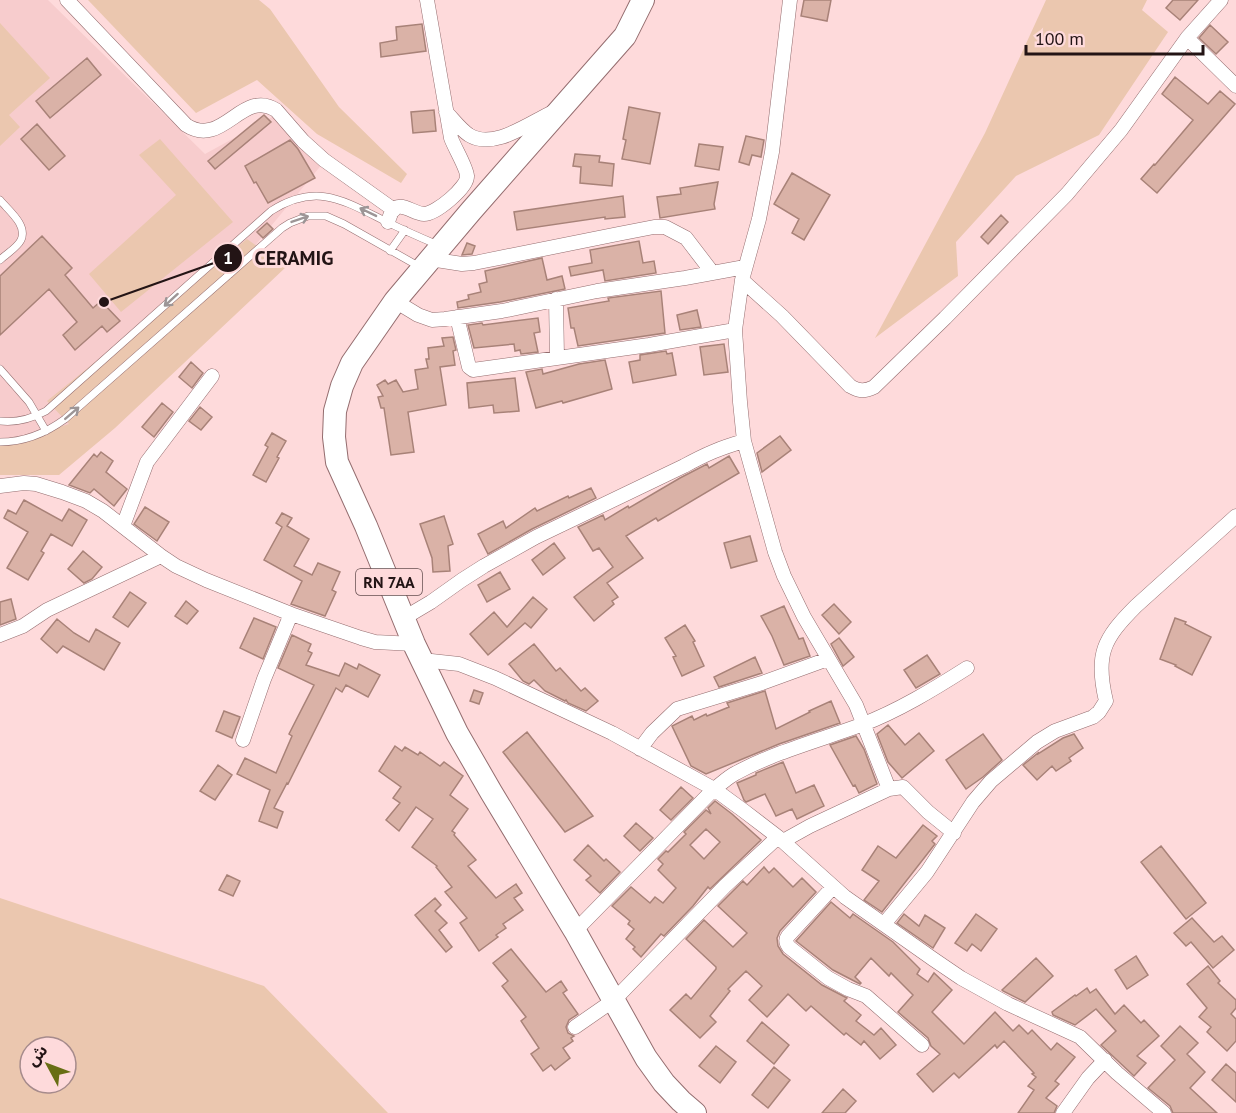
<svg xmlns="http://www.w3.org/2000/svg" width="1236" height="1113" font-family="'PT Sans','Noto Sans Arabic',sans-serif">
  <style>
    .built { fill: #f7cccd }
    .green { fill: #ebc7af; fill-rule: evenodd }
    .building { fill: #dab2a7; stroke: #a88278; stroke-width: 1.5; fill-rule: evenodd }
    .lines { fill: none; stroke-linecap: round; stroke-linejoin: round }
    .service-casing { stroke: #946d6f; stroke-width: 8 }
    .minor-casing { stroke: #946d6f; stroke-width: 15 }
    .primary-casing { stroke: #946d6f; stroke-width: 24 }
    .service { stroke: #fff; stroke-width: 7 }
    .minor { stroke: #fff; stroke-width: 14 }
    .primary { stroke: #fff; stroke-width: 22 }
    .oneway { stroke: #9c9596 }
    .labels { text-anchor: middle; stroke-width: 6; stroke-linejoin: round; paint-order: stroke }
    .shield { fill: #fedadb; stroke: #654f50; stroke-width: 1.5 }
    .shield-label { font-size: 16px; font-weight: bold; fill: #231415 }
    .leader { fill: none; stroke: #231415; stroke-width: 2 }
    .callout-dot { fill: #231415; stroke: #fedadb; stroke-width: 2 }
    .mark-label { font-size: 18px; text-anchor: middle; font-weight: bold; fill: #fff }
    .callout-label { font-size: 20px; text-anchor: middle; font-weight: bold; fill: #231415; stroke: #fedadb; stroke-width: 6; stroke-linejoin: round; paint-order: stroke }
  </style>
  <rect width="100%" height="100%" fill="#fedadb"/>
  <path class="built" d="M0 0H48L205 154 274 116 323 163 94 441 0 460Z"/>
  <path class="green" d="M88 0H259L270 9 339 107 407 174 401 183 317 134 257 80 196 113Z
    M1046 0H1147L1142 10 1168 32 1099 135 1016 176 956 242 958 276 875 338 985 133Z
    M0 23 50 78 9 115 20 127 0 146Z
    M160 139 233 222 121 312 89 274 176 195 139 155Z
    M247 239 286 267 115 428 59 475H0V445L69 424 47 401Z
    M0 898 264 986 388 1113H0ZM30 1047H66V1083H30Z"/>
  <path class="building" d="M804 0H831L827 21 801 16Z
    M1173 0H1198L1180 20 1166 8Z
    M422 24 426 51 381 57 380 43 397 40 396 27Z
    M1210 25 1228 42 1216 54 1199 38Z
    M87 58 101 75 50 118 36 101Z
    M1175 77 1208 104 1220 91 1235 104 1157 193 1141 179 1154 164 1155 165 1193 120 1162 94Z
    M629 107 660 113 650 164 622 159 626 140 623 139Z
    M434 110 436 131 413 133 411 112Z
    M264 115 271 122 215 169 208 161Z
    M37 124 65 156 49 170 21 139Z
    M746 136 764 140 761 157 752 155 749 165 739 162Z
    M290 140 298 149 315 178 268 203 256 182 254 183 245 166Z
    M699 144 723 147 719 170 695 166Z
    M575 154 600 156 599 162 614 164 612 186 580 183 581 167 573 166Z
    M792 173 830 195 804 240 792 233 799 219 774 204Z
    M718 182 714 204 715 209 660 218 657 197 681 194 680 188Z
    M623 196 625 217 605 219V217L517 230 514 212Z
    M1001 215 1008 222 988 244 981 237Z
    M267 223 273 229 263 238 257 232Z
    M42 236 72 268 65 275 93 308 101 301 120 321 107 332 102 326 75 350 63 335 77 322 49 289 0 335V276Z
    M639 241 643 263 654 261 656 273 605 281 603 270 571 276 569 267 592 263 590 250Z
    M467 243 475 246 472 254 462 255Z
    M542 258 547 280 562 276 565 289 500 302 458 308 457 302 469 299 468 295 481 292 479 284 487 282 485 271Z
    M661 291 665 333 578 346 574 328H571L568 308 609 301 608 298Z
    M697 310 701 327 680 330 677 315Z
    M538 318 540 332 534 333 538 352 521 354 520 350 515 351 514 344 474 348 468 325 482 323 483 325Z
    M453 337 456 350 453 351 455 365 440 367 446 405 408 412 414 452 391 455 384 408H381L378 397 383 396 377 385 385 380 388 384 396 380 403 392 418 389 415 370 428 368 426 359H429L428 348 444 346 442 338Z
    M724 344 728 372 704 375 700 347Z
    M666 351 667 354 672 353 676 375 633 383 629 362 640 360V355Z
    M605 360 612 389 563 403 562 401 536 408 526 372 542 369 543 374 579 364Z
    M191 362 203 373 192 388 179 377Z
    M515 378 519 411 494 413 493 405 469 408 467 383Z
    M162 403 173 412 154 437 142 427Z
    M200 407 212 417 201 430 189 421Z
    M272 433 286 441 277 457 279 458 266 482 253 475 268 447 265 445Z
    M780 436 791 450 762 472 757 453Z
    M101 452 113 461 106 472 127 489 114 506 94 489 90 493 69 485 94 454 97 457Z
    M729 456 739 473 658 521 656 518 626 536 643 558 607 583 618 597 612 601 614 604 594 621 574 597 613 567 599 548 593 551 578 527 603 515 605 520 628 506 629 508 680 478 707 464 709 468Z
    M591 488 596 498 532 529 488 554 478 534 503 521 506 528 535 508 537 511 568 496 569 498Z
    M24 500 62 521 69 509 87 520 72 546 51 534 41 551 44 553 28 580 7 568 28 532 4 518 8 510 16 514Z
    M145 507 169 522 157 541 134 524Z
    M282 513 292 518 287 526 309 539 294 566 312 575 318 563 340 572 332 590 336 592 325 616 291 604 302 581 264 560 282 527 276 523Z
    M444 516 453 544 448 546 450 571 433 572 432 558 420 524Z
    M750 536 757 561 731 568 724 543Z
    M554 543 565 558 543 575 532 560Z
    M83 551 102 567 92 579 84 583 68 569Z
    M500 572 510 589 487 602 478 585Z
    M130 592 146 603 128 627 113 617Z
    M533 597 547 609 531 628 525 623 488 655 470 634 494 612 507 627Z
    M11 599 16 619 0 625V602Z
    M186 601 198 611 187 624 175 616Z
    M834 604 851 622 839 634 822 615Z
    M784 606 799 639 803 638 810 656 784 665 772 636 761 616Z
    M254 618 276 627 263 659 240 648Z
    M1175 618 1186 622 1185 624 1211 637 1192 675 1175 666 1176 665 1160 659Z
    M57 619 74 633 89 642 96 629 120 643 104 670 63 646 57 653 41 639Z
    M685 625 695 641 693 642 704 666 682 676 673 657 676 656 665 638Z
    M292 635 311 644 308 651 312 653 306 665 339 676 345 663 357 669 359 664 380 675 368 697 346 685 342 692 336 688 288 784 287 783 274 808 283 812 277 828 259 821 270 790 237 774 245 758 276 773 292 736 289 734 314 685 278 668Z
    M839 638 854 657 843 666 831 644Z
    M534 644 556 671 560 668 581 691 585 688 598 701 586 711 568 703 566 700 565 701 545 691 534 680 529 684 523 681 509 664Z
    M927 655 940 674 916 688 904 670Z
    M755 657 762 673 719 687 714 677Z
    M474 690 483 693 479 704 470 701Z
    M765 691 776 729 810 712 809 711 831 701 840 723 779 744 706 774 691 766 672 726 692 716 694 720 706 714 707 716 729 707 727 703Z
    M224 711 240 717 232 738 216 731Z
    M888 725 905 745 919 733 934 751 902 778 888 762 877 734Z
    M527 732 593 816 565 832 503 752Z
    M983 734 1002 760 983 777 966 789 946 760Z
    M1074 734 1083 748 1069 758 1071 761 1056 771 1052 766 1037 780 1023 765 1038 753V754L1063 738Z
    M856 736 864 749 877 784 859 793 855 785 853 786 830 745Z
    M395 746 402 751 405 747 418 755 420 752 440 766 444 762 463 776 450 795 468 809 452 831 455 833 454 835 476 860 468 866 496 898 516 884 522 893 514 898 523 910 503 924 506 928 496 935 498 937 479 951 460 923 467 918 445 892 452 887 436 867 437 866 412 847 433 819 416 807 399 831 386 820 400 803 393 798 401 787 379 771Z
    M783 762 796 793 814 785 824 806 797 819 792 809 776 816 765 794 746 802 744 800 737 783 756 775V773Z
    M218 765 232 775 215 800 200 791Z
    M681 787 693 798 671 820 660 810Z
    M715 801 732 814 761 840 710 889 708 887 693 906 664 936 661 934 641 957 633 949 635 947 626 939 634 929 628 924 630 921 612 906 631 887 650 903 655 897 663 903 676 888 658 870 663 864 658 859 666 851 668 852 686 834 684 832 706 810 711 814 708 808ZM706 829 720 842 704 859 690 845Z
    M636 823 653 838 640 851 624 836Z
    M923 825 937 836 932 841 935 844 882 912 864 900 879 881 862 870 878 846 896 858Z
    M588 845 604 861 606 859 620 872 600 893 586 880 591 876 574 860Z
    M1161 846 1206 903 1186 919 1141 862Z
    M764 867 769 873 774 868 793 887 802 878 816 892 780 931 777 938 778 946 783 954 822 985 847 998 844 1001 861 1015 856 1021 874 1035 881 1028 896 1045 880 1059 864 1041 861 1045 846 1033 844 1035 811 1006 806 1011 788 994 767 1017 749 1000 762 986 746 971 728 989 730 991 710 1016 716 1022 700 1038 670 1010 686 994 691 999 716 969V967L686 939 704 920 733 947 747 933 718 906 743 881 747 885Z
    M227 875 240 881 233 896 219 890Z
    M435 898 441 905 435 911 447 923 439 930 452 947 446 952 415 915Z
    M831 902 850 918 853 914 893 942 920 969 917 974 928 982 934 973 952 990 932 1012 964 1044 995 1012 1013 1031 1019 1025 1028 1034 1032 1030 1051 1050 1057 1043 1075 1057 1055 1081 1059 1084 1046 1098 1057 1106 1054 1113H1018L1034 1090 1028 1086 1036 1077 1032 1074 1034 1073 1004 1041 997 1048 995 1045 959 1078 954 1073 933 1092 917 1074 940 1054 931 1046 928 1038 898 1012 913 995 891 973 889 976 871 958 855 977 861 983 860 984 833 970 796 941Z
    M904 914 919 926 925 915 945 928 933 948 897 923Z
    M976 914 997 929 981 951 972 944 967 951 955 943Z
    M1192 918 1214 942 1222 936 1234 950 1213 968 1191 942 1186 946 1174 933Z
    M511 949 546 992 561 981 567 990 563 993 578 1014 569 1020 566 1027 568 1033 574 1036 571 1038 573 1041 563 1048 570 1058 555 1070 551 1065 543 1071 531 1054 539 1048 521 1021 526 1017 502 986 508 981 493 963Z
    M1136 956 1148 975 1127 989 1115 970Z
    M1036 958 1053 976 1025 1002 1003 991 1002 990Z
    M1208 966 1220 981 1218 983 1236 1000V1008L1231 1014 1236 1019V1041L1227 1051 1207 1032 1211 1027 1199 1017 1207 1008 1187 984Z
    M1087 988 1090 993 1096 989 1115 1014 1124 1005 1141 1023 1144 1020 1159 1036 1137 1056 1146 1063 1134 1076 1101 1045 1116 1031 1096 1009 1075 1025 1053 1015 1052 1012 1075 995 1076 996Z
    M762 1022 789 1045 774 1064 747 1041Z
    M1180 1026 1198 1043 1187 1054 1205 1072 1190 1088 1217 1113H1173L1170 1106 1148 1088 1175 1060 1161 1046Z
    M716 1046 736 1062 720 1083 699 1066Z
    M1226 1064 1236 1073V1102L1212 1080Z
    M774 1067 790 1080 768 1108 752 1095Z
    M843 1089 856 1101 845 1113H822Z"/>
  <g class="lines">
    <g class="service-casing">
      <path id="service" d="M0 200C8 210 28 225 21 240 17 248 6 254 0 260
        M390 251 405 230
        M217 260 230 274
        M0 369 29 402 46 431
        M0 421C17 423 31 419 46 411L271 211C315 183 341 199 383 220 401 229 419 237 438 245
        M0 442C24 442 46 433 65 419L282 228 290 223 308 216H326L344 224 420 267"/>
    </g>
    <g class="minor-casing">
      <path id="minor" d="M67 0 186 125C223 149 242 88 276 110L303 141 324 160 394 210
        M790 0 772 152 759 219 742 280 735 330 740 402 744 441 775 552 784 576 804 617 856 705 889 789
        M1187 38 1236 86
        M446 112C453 119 460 129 469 135 493 150 528 124 551 113
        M388 222C390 216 391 209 398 207 406 205 415 214 424 214 436 214 468 187 467 176 467 168 454 147 451 138L427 0
        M430 259 462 264 474 263 618 234 654 227H665L686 238 712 272
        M742 280 782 316 850 386C859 391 864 392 874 387L945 318 1067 194 1121 130 1187 38 1221 0
        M556 299 557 357
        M395 301 418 315 432 320 445 319 502 311 597 291 685 278 745 267
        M457 317 469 367 473 370 649 345 735 330
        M0 486 24 483 36 484 62 492 86 501 103 511 161 556 176 566 206 580 291 614 361 638 375 642 414 644
        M123 526 147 462 212 376
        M404 618 431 602 462 580 484 566 536 537 684 466C706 454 720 448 744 441
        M0 635 23 626 47 610 161 556
        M422 660 459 664 495 678 612 733 714 789 744 811 778 837 845 897 933 959 961 978 1008 1004 1080 1037 1117 1073 1164 1113
        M243 740 264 679 291 614
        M640 749 652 733 677 709 762 683 828 659
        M783 841 810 826 889 789 903 787 928 812 954 833
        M833 887 788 936C785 940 786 943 789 947L828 978 848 989 866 996 922 1045
        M884 924 927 872 973 802 991 781 1037 742 1055 731 1093 717 1099 712 1106 701C1095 655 1103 639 1136 606L1236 516
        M575 931 714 789C721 784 728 777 736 773 775 752 820 740 861 725 898 711 934 689 967 668
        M575 1027 614 1000 725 886 778 837
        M1063 1113 1088 1078 1105 1060"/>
    </g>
    <g class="primary-casing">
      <path id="primary" d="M643 0 625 36 471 211 395 301 352 363 342 386 335 411 334 437 337 462 366 526 414 644 457 733 491 792 575 931 646 1058 664 1083 681 1101 695 1113"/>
    </g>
    <use href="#service" class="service"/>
    <use href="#minor" class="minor"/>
    <use href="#primary" class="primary"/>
  </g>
  <defs><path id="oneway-shaft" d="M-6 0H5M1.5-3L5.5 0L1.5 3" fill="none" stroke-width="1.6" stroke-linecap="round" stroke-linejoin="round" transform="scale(1.5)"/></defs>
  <g class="oneway">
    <use href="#oneway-shaft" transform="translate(368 212) rotate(-154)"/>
    <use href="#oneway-shaft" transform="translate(300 219) rotate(-19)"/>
    <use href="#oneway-shaft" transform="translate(171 300) rotate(138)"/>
    <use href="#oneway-shaft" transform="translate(72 413) rotate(-41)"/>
  </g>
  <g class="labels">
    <rect class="shield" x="356" y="569" width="66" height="26" rx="4.5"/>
    <g class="shield-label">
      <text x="389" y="588">RN 7AA</text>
    </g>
  </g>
  <path class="leader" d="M104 302L228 258"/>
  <g class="callout-dot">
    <circle cx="104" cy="302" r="6"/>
    <circle cx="228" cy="258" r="15"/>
  </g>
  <g class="mark-label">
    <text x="228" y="264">1</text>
  </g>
  <g class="callout-label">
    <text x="294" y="265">CERAMIG</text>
  </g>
  <g transform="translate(48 1065) rotate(311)"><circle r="28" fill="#fedadb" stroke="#a68b8c" stroke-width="1.5"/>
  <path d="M0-4.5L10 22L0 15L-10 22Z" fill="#686e14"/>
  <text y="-9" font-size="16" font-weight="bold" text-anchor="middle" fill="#231415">ش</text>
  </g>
  <path d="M1026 45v9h177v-9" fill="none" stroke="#231415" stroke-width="3"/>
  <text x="1035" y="45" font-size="18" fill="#231415" stroke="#fedadb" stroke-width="4.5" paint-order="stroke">100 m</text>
</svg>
